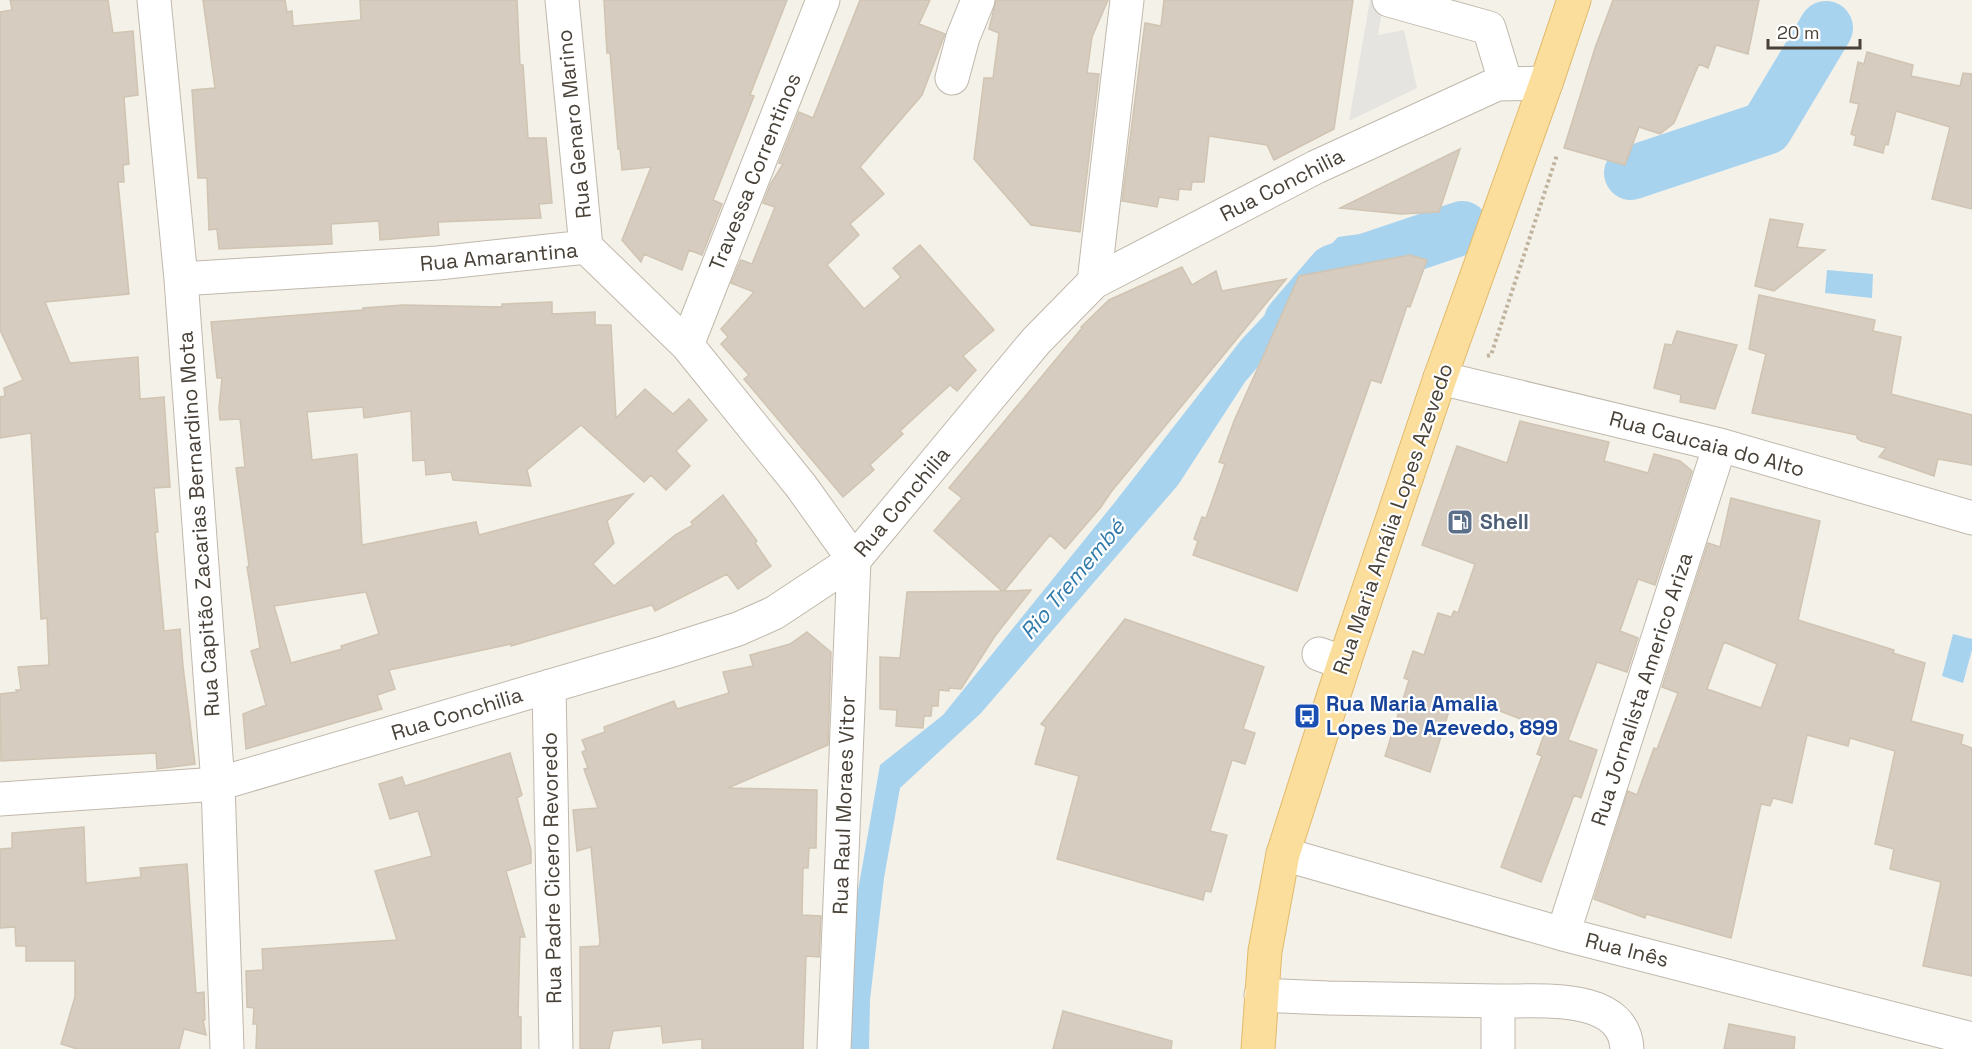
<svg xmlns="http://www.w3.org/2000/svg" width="1972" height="1049" font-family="'Space Grotesk',sans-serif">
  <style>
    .parking { fill: #e6e4e1 }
    .water { fill: #a8d3ef }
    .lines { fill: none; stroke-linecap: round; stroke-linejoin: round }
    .river { stroke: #a8d3ef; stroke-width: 54 }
    .building { fill: #d6ccbf; stroke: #d0c4b2; stroke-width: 1.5; fill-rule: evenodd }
    .minor-casing { stroke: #c0b8ac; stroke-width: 35 }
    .major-casing { stroke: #e1ba6b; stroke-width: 35 }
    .path { stroke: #c1b49e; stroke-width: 4; stroke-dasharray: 3 3; stroke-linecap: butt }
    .minor { stroke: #fff; stroke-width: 33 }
    .major { stroke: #fbde9b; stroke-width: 33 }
    .labels { text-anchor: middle; stroke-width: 4.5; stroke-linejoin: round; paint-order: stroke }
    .street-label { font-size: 21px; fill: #484138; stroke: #fff }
    .service-label { font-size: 21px; font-weight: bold; fill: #4e5e75; stroke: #fff; text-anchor: start }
    .transit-label { font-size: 21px; font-weight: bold; fill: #164399; stroke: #fff; text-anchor: start }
    .water-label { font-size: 22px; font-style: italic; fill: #317aaa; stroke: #fff }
  </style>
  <rect width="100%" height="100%" fill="#f4f1e9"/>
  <path class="parking" d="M1370 0H1384L1378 35 1404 30 1417 88 1349 121Z"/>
  <path class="water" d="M1442 223 1437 253 1401 251 1348 260 1245 382 1178 485 981 713 900 788 884 878 870 1000 869 1049H846L849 942 880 765 943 715 1115 502 1242 339 1338 237Z
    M1827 270 1873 274 1872 298 1825 293Z
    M1953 634 1972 639V650L1963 683 1942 676Z"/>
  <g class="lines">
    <path class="river" d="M1631 173 1766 128 1826 28
      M1291 321 1334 271 1462 228"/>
  </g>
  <path class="building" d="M10 0H108L113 33 133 31 138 95 124 97 129 164 123 165 124 182H118L129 294 45 302 70 363 138 357 140 399 164 397 170 487 154 488 158 532H155L164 631 180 629 183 666 195 764 157 769 156 753 1 761 0 694 17 692 16 690H21L18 667 49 665 47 618 41 619 31 433 0 438V397L5 396 4 388 23 380 0 330V12L12 10Z
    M203 0H285L287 12 292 11 293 26 361 20 360 0H517L520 65H523L528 138H546L552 203 539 204 541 218 438 222 439 235 380 240 379 221 331 224 332 244 219 249 217 229 209 230 207 178H198L192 90 215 88Z
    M604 0H787L750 95 754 96 713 200 722 204 702 255 689 250 682 270 644 254 641 262 622 240 651 167 622 170 620 149H618L610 53H607Z
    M860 0H930L919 24 945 34 922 95 860 167 884 194 850 224 859 235 827 265 864 309 901 277 893 268 920 245 994 330 963 356 976 370 957 391 950 385 900 431 903 434 870 465 874 470 843 497 744 379 749 375 721 344 728 337 721 329 754 292 731 283 741 260 752 264 775 207 763 203 771 183 783 164 779 163 799 112 813 118Z
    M996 0H1108L1092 37 1087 73 1099 74 1080 232 1031 225 974 159 984 78H993L999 33 989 29Z
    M1164 0H1353L1334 129 1274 160 1267 145 1209 136 1204 182H1192L1191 190 1179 189 1178 200 1159 197 1157 207 1122 201 1145 23 1161 26Z
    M1613 0H1759L1748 54 1716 45 1708 68 1699 64 1674 123 1660 134 1639 127 1625 165 1564 148 1595 48Z
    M1867 52 1913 65 1911 76 1960 86 1963 73 1972 74V209L1932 199 1950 127 1896 111 1888 145 1885 144 1883 153 1854 145 1856 136 1851 134 1859 104 1850 102 1858 62 1864 64Z
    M1460 149 1439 212 1401 214 1340 208Z
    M1770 219 1803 224 1797 247 1825 250 1774 291 1755 286Z
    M1410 255 1427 260 1410 307 1407 306 1381 383 1371 380 1297 591 1193 555 1198 541 1194 539 1202 517 1206 518 1225 464 1219 462 1234 421 1299 276Z
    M1182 267 1192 285 1216 271 1222 291 1286 279 1111 492 1101 507 1065 549 1050 535 1004 591 1031 590 995 636 961 689 949 688V691L939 690 938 706H932L931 716H924L923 728 896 726 897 710 880 709V657L900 658 907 592 1002 591 934 531 962 498 949 488 1082 328 1081 327 1109 300Z
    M1759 295 1875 320 1873 331 1901 337 1891 394 1972 415V465L1938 459 1934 476 1879 457 1886 448 1861 441 1857 438V435L1752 413 1766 354 1749 349Z
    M552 302V314L595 312V325H611L616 418 645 389 673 414 689 399 707 420 676 451 690 466 666 490 651 475 644 482 581 425 527 470 531 486 453 480 451 472 426 475 425 460 413 461 411 411 364 418 363 407 307 412 312 460 357 454 362 545 476 522 479 535 633 494 607 521 614 543 593 564 614 586 675 535 693 525 691 522 723 495 757 541 755 543 771 566 738 589 727 574 655 611 652 605 511 646V644L389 670 395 689 377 695 382 709 246 749 243 714 266 705 251 651 260 648 247 567 249 566 236 468 245 467 240 419 220 420 219 408 222 378H217L211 322 363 310V308L403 305 502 307V304ZM366 592 379 634 341 646 342 649 291 663 274 606Z
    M1677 331 1737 345 1715 409 1680 402 1681 395 1654 388 1665 344 1672 345Z
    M1520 421 1609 442 1604 461 1648 473 1654 454 1680 461 1692 471 1655 585 1638 579 1620 631 1638 638 1627 672 1597 662 1568 740 1597 750 1581 798 1574 795 1541 882 1501 867 1542 756 1537 754 1546 729 1490 707 1480 708 1453 698 1430 772 1385 756 1409 680 1404 678 1413 651 1424 655 1438 613 1451 617 1454 611 1458 613 1475 564 1422 545 1457 446 1507 463Z
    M1731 498 1820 521 1798 620 1894 650 1893 653 1925 663 1911 721 1963 735 1961 744 1972 748V976L1923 966 1941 882 1890 869 1894 849 1875 844 1895 751 1850 738 1848 746 1807 735 1792 803 1773 798 1770 806 1761 804 1731 938 1646 914 1645 918 1594 899 1628 791 1637 795 1654 748 1657 749 1678 693 1662 687 1708 543 1720 547ZM1724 642 1777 664 1761 708 1707 689Z
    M1125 619 1264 667 1243 729 1255 733 1245 764 1232 760 1210 831 1227 835 1211 892 1205 891 1203 900 1057 859 1079 776 1035 764 1046 727 1041 724Z
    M807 632 831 652 828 745 728 788 817 790 816 848H809L808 868H803L802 915 821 916 819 957 806 956 803 1049H702V1039L663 1043 661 1026 613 1031 609 1049H580V947L599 946 600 942 591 847 577 851 573 810 598 808 584 769 588 768 582 752 586 750 582 740 605 732 604 727 674 701 677 709 729 693 723 672 753 666 750 655 790 644Z
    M510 753 522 795 517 798 531 850V863L506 871 525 937H520L518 1017H521V1049H256L257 1024H253L254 1008 247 1007 246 971 263 970 262 949 397 940 375 871 432 856 418 811 390 819 379 784 402 777 405 786Z
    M84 827 86 883 141 877 140 868 187 864 196 993 204 992 205 1020H203L206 1035 184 1029 179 1049H77L61 1044 75 997V961H26V946H16L15 927 0 928V849L12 848V833Z
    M1063 1011 1172 1041 1171 1049H1053Z
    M1729 1024 1795 1037 1794 1049H1724Z"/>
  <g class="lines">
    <g class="minor-casing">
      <path id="minor" d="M154 0 181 279 218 784 227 1049
        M562 0 586 247
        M1389 0 1489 28 1506 84
        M952 78 963 37 978 0
        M586 247 687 345 801 486 854 560 834 1049
        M181 279 438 263 586 247
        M1094 282 1127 0
        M687 345 823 0
        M1440 378 1720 445 1972 518
        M1319 654 1344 663
        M549 686 556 1049
        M0 799 218 784 666 652 738 629 774 613 854 560 1036 341 1094 282 1316 167 1497 84 1546 83
        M1283 854 1563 934 1972 1039
        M1563 934 1720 445
        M1261 995 1328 998 1498 1001
        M1498 1049V1001C1537 1002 1624 991 1627 1049"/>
    </g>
    <g class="major-casing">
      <path id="major" d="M1258 1049 1265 951 1283 854 1344 663 1440 378 1546 83 1574 0"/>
    </g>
    <path class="path" d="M1487 356 1491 355 1557 155"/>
    <use href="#minor" class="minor"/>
    <use href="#major" class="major"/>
  </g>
  <defs>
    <g id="fuel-square" transform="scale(1.35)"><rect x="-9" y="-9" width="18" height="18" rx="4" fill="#5c6f8a" stroke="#fff"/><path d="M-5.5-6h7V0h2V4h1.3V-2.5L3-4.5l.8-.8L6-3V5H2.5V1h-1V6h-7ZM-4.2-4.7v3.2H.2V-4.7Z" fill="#fff"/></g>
    <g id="bus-square" transform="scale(1.35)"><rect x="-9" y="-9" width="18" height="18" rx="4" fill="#1a4fb4" stroke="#fff"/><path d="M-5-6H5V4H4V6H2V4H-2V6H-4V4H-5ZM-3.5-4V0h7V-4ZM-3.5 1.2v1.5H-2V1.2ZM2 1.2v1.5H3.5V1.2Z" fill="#fff"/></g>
  </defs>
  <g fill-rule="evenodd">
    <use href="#fuel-square" x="1460" y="522"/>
    <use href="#bus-square" x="1307" y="716"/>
  </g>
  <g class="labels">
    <g class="street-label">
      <text transform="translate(574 124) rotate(-96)" y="7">Rua Genaro Marino</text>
      <text transform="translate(755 172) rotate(-68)" y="7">Travessa Correntinos</text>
      <text transform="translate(1282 185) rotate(-27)" y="7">Rua Conchilia</text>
      <text transform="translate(499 257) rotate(-5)" y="7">Rua Amarantina</text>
      <text transform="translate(1707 444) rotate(15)" y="7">Rua Caucaia do Alto</text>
      <text transform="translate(902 502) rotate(-50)" y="7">Rua Conchilia</text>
      <text transform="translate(1393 519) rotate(-71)" y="7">Rua Maria Amália Lopes Azevedo</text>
      <text transform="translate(199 524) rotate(-94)" y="7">Rua Capitão Zacarias Bernardino Mota</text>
      <text transform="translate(1642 689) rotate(-72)" y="7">Rua Jornalista Americo Ariza</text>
      <text transform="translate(457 714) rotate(-17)" y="7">Rua Conchilia</text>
      <text transform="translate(844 805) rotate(-88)" y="7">Rua Raul Moraes Vitor</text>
      <text transform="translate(552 868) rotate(-91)" y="7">Rua Padre Cicero Revoredo</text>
      <text transform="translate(1627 950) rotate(14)" y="7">Rua Inês</text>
    </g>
    <g class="service-label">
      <text x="1480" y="529">Shell</text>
    </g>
    <g class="transit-label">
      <text x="1326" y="711">Rua Maria Amalia<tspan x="1326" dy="24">Lopes De Azevedo, 899</tspan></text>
    </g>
    <g class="water-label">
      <text transform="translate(1072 579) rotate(-50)" y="8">Rio Tremembé</text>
    </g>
  </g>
  <path d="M1768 39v9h92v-9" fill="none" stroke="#484138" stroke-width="3"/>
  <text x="1777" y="39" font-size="18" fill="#484138" stroke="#ffffff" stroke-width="4.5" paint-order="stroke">20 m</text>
</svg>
